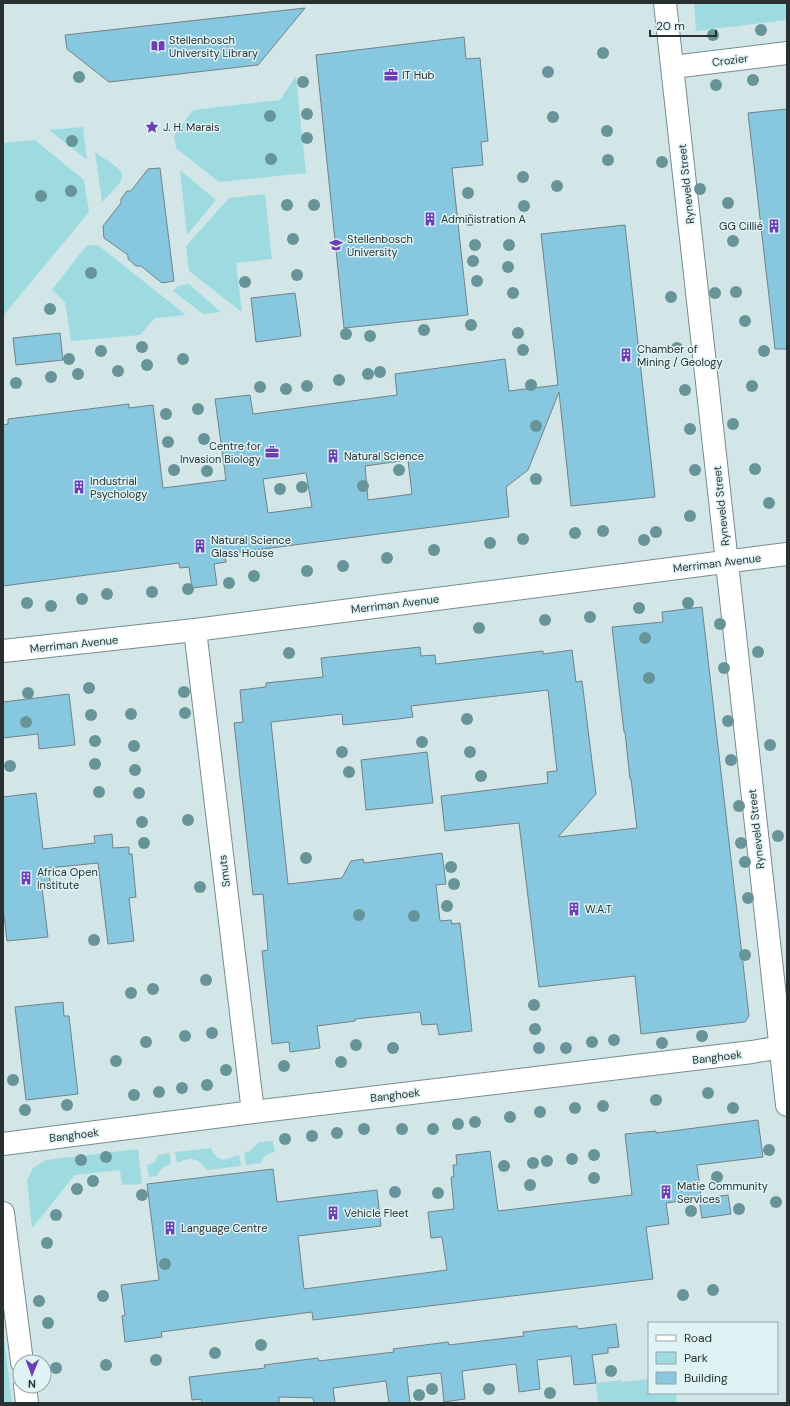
<svg xmlns="http://www.w3.org/2000/svg" width="790" height="1406" font-family="'DM Sans',sans-serif">
  <style>
    .green { fill: #9edbe1 }
    .building { fill: #87c8e0; stroke: #718288; fill-rule: evenodd }
    .lines { fill: none; stroke-linecap: round; stroke-linejoin: round }
    .minor-casing { stroke: #798b8d; stroke-width: 24 }
    .tertiary-casing { stroke: #798b8d; stroke-width: 24 }
    .minor { stroke: #fff; stroke-width: 22 }
    .tertiary { stroke: #fff; stroke-width: 22 }
    .tree { fill: #679498 }
    .labels { text-anchor: middle; stroke-width: 3; stroke-linejoin: round; paint-order: stroke }
    .poi-label { font-size: 11px; fill: #283030; stroke: #dff3f5; text-anchor: start }
    .street-label { font-size: 11px; fill: #283030; stroke: #dff3f5 }
  </style>
  <rect width="100%" height="100%" fill="#d2e6e8"/>
  <path class="green" d="M694 3H787V20L696 31Z
    M296 76 306 173 219 182 176 148 174 136 193 110 280 100Z
    M83 127 87 160 49 130Z
    M35 140 84 180 89 212 3 316V143Z
    M95 152C126 174 133 172 102 202Z
    M180 170 216 200 187 235Z
    M265 194 272 259 236 263 242 312 189 271 186 246 229 198Z
    M98 245 186 315 155 318 140 335 71 341 65 302 52 290 86 246Z
    M189 284 221 312 203 314 173 291 178 286Z
    M273 1141 275 1152C268 1153 263 1156 261 1163L246 1165 244 1153 250 1151 259 1142Z
    M211 1148C219 1165 226 1159 239 1155L241 1166 207 1170C198 1158 191 1156 177 1163L175 1152Z
    M138 1149 142 1184 122 1185 120 1170 75 1175 32 1228 27 1180 33 1168 46 1160Z
    M170 1153 171 1164C165 1166 159 1170 157 1176L149 1177 147 1165 155 1162 158 1155Z
    M3 1329 12 1403H3Z
    M649 1379V1393H676L677 1403H608L598 1401 596 1383 622 1380V1382Z"/>
  <path class="building" d="M305 8 258 65 109 82 67 49 65 35Z
    M464 37 466 59 480 58 488 141 481 142 483 165 452 168 468 315 344 328 316 55Z
    M787 109V349H775L748 113Z
    M160 168 174 281 162 283 141 266H136L128 259V255L104 238 103 226 121 203V199L127 191H131L148 169Z
    M625 225 655 497 571 506 559 392 528 470 506 487 509 517 225 554 226 562 214 564 217 585 192 588 189 567 180 568 179 563 3 586V425L8 424V419L129 404V408L153 405 163 488 226 480 215 399 250 395 253 414 397 395 395 374 505 359 509 391 558 385 541 234ZM408 460 412 494 368 500 365 466ZM306 473 312 507 268 513 263 479Z
    M295 293 301 336 256 342 251 298Z
    M60 333 63 360 16 365 13 338Z
    M702 607 749 1016 745 1022 641 1034 635 976 539 987 519 823 445 831 441 796 548 783 547 772 557 771 548 690 411 706 413 717 398 719 343 725 342 714 271 722 288 884 342 878 351 861 363 859 364 863 442 853 446 884 436 885 440 921 451 920 452 924 460 923 472 1031 439 1035 437 1024 422 1025 420 1012 355 1019V1021L317 1026 320 1048 290 1052 289 1042 272 1044 262 951 268 950 263 894 253 895 234 723 243 722 240 690 266 687V683L323 677 321 658 420 647 421 656 435 655 436 664 543 651V654L572 650 576 682 582 681 596 794 558 837 637 828 631 779H630L625 732H624L612 627 663 622 662 612Z
    M69 694 75 745 39 749 38 734 3 738V702Z
    M427 752 433 803 366 810 361 760Z
    M36 793 43 849 95 843 94 836 112 834 113 848 129 847V854H132L136 897 129 898 134 941 108 944 98 863 48 868 51 887 42 888 48 937 7 941 3 907V797Z
    M63 1002 64 1016H69L78 1094 26 1100 15 1007Z
    M758 1120 763 1157 697 1165 701 1198 666 1203 669 1224 646 1227 653 1279 313 1320 312 1312 161 1332 162 1337 125 1342 122 1316 125 1315 121 1285 159 1280 147 1184 273 1169 277 1202 377 1190 381 1226 298 1236 304 1289 447 1270 442 1237 431 1238 428 1212 454 1209 451 1177H454L453 1165H457L456 1155 490 1151 498 1211 632 1195 625 1134 656 1131V1133Z
    M728 1195 731 1214 702 1218 699 1199Z
    M616 1324 619 1347 608 1348V1353L592 1355 596 1383 574 1385 571 1356 537 1360 540 1389 519 1392 516 1364 462 1371 465 1399 444 1402 441 1373 407 1377 410 1403H389L386 1381 333 1388 335 1403H314L313 1398 279 1397V1403H202L201 1399 192 1400 189 1377 265 1368 264 1365 318 1358 319 1361 394 1352 393 1349 448 1342 449 1345 524 1336 523 1332 577 1326 578 1329Z"/>
  <g class="lines">
    <g class="minor-casing">
      <path id="minor" d="M665 3 787 1105
        M673 67 787 53
        M195 630 253 1112
        M3 1144 253 1112 752 1052 787 1046
        M3 1213 22 1362
        M25 1386 27 1403"/>
    </g>
    <g class="tertiary-casing">
      <path id="tertiary" d="M3 651 195 630 787 554"/>
    </g>
    <use href="#minor" class="minor"/>
    <use href="#tertiary" class="tertiary"/>
  </g>
  <g class="tree">
    <circle cx="761" cy="30" r="6"/>
    <circle cx="713" cy="35" r="6"/>
    <circle cx="603" cy="53" r="6"/>
    <circle cx="548" cy="72" r="6"/>
    <circle cx="79" cy="77" r="6"/>
    <circle cx="753" cy="80" r="6"/>
    <circle cx="303" cy="82" r="6"/>
    <circle cx="716" cy="85" r="6"/>
    <circle cx="307" cy="114" r="6"/>
    <circle cx="270" cy="116" r="6"/>
    <circle cx="553" cy="117" r="6"/>
    <circle cx="607" cy="131" r="6"/>
    <circle cx="307" cy="138" r="6"/>
    <circle cx="72" cy="141" r="6"/>
    <circle cx="271" cy="159" r="6"/>
    <circle cx="608" cy="160" r="6"/>
    <circle cx="662" cy="162" r="6"/>
    <circle cx="523" cy="177" r="6"/>
    <circle cx="557" cy="186" r="6"/>
    <circle cx="700" cy="189" r="6"/>
    <circle cx="71" cy="191" r="6"/>
    <circle cx="468" cy="193" r="6"/>
    <circle cx="41" cy="196" r="6"/>
    <circle cx="728" cy="203" r="6"/>
    <circle cx="287" cy="205" r="6"/>
    <circle cx="314" cy="205" r="6"/>
    <circle cx="524" cy="206" r="6"/>
    <circle cx="470" cy="220" r="6"/>
    <circle cx="293" cy="239" r="6"/>
    <circle cx="733" cy="241" r="6"/>
    <circle cx="475" cy="245" r="6"/>
    <circle cx="509" cy="245" r="6"/>
    <circle cx="473" cy="261" r="6"/>
    <circle cx="508" cy="267" r="6"/>
    <circle cx="91" cy="273" r="6"/>
    <circle cx="297" cy="275" r="6"/>
    <circle cx="477" cy="281" r="6"/>
    <circle cx="245" cy="282" r="6"/>
    <circle cx="736" cy="292" r="6"/>
    <circle cx="513" cy="293" r="6"/>
    <circle cx="715" cy="293" r="6"/>
    <circle cx="671" cy="297" r="6"/>
    <circle cx="50" cy="309" r="6"/>
    <circle cx="745" cy="321" r="6"/>
    <circle cx="471" cy="325" r="6"/>
    <circle cx="424" cy="330" r="6"/>
    <circle cx="518" cy="333" r="6"/>
    <circle cx="346" cy="334" r="6"/>
    <circle cx="370" cy="336" r="6"/>
    <circle cx="142" cy="347" r="6"/>
    <circle cx="677" cy="348" r="6"/>
    <circle cx="523" cy="350" r="6"/>
    <circle cx="101" cy="351" r="6"/>
    <circle cx="764" cy="351" r="6"/>
    <circle cx="69" cy="359" r="6"/>
    <circle cx="183" cy="359" r="6"/>
    <circle cx="147" cy="365" r="6"/>
    <circle cx="118" cy="371" r="6"/>
    <circle cx="380" cy="372" r="6"/>
    <circle cx="78" cy="374" r="6"/>
    <circle cx="368" cy="374" r="6"/>
    <circle cx="51" cy="377" r="6"/>
    <circle cx="339" cy="380" r="6"/>
    <circle cx="16" cy="383" r="6"/>
    <circle cx="531" cy="385" r="6"/>
    <circle cx="307" cy="386" r="6"/>
    <circle cx="752" cy="386" r="6"/>
    <circle cx="260" cy="387" r="6"/>
    <circle cx="286" cy="389" r="6"/>
    <circle cx="685" cy="390" r="6"/>
    <circle cx="198" cy="409" r="6"/>
    <circle cx="166" cy="414" r="6"/>
    <circle cx="733" cy="424" r="6"/>
    <circle cx="536" cy="426" r="6"/>
    <circle cx="690" cy="429" r="6"/>
    <circle cx="204" cy="439" r="6"/>
    <circle cx="168" cy="442" r="6"/>
    <circle cx="755" cy="469" r="6"/>
    <circle cx="174" cy="470" r="6"/>
    <circle cx="399" cy="470" r="6"/>
    <circle cx="695" cy="470" r="6"/>
    <circle cx="207" cy="471" r="6"/>
    <circle cx="536" cy="479" r="6"/>
    <circle cx="363" cy="486" r="6"/>
    <circle cx="302" cy="487" r="6"/>
    <circle cx="280" cy="489" r="6"/>
    <circle cx="769" cy="503" r="6"/>
    <circle cx="690" cy="516" r="6"/>
    <circle cx="603" cy="531" r="6"/>
    <circle cx="656" cy="532" r="6"/>
    <circle cx="575" cy="533" r="6"/>
    <circle cx="523" cy="539" r="6"/>
    <circle cx="644" cy="540" r="6"/>
    <circle cx="490" cy="543" r="6"/>
    <circle cx="434" cy="550" r="6"/>
    <circle cx="387" cy="558" r="6"/>
    <circle cx="343" cy="566" r="6"/>
    <circle cx="307" cy="571" r="6"/>
    <circle cx="254" cy="576" r="6"/>
    <circle cx="229" cy="583" r="6"/>
    <circle cx="188" cy="589" r="6"/>
    <circle cx="152" cy="592" r="6"/>
    <circle cx="107" cy="594" r="6"/>
    <circle cx="82" cy="599" r="6"/>
    <circle cx="27" cy="603" r="6"/>
    <circle cx="688" cy="603" r="6"/>
    <circle cx="51" cy="606" r="6"/>
    <circle cx="639" cy="608" r="6"/>
    <circle cx="590" cy="617" r="6"/>
    <circle cx="545" cy="620" r="6"/>
    <circle cx="720" cy="624" r="6"/>
    <circle cx="479" cy="628" r="6"/>
    <circle cx="645" cy="638" r="6"/>
    <circle cx="758" cy="652" r="6"/>
    <circle cx="289" cy="653" r="6"/>
    <circle cx="724" cy="668" r="6"/>
    <circle cx="649" cy="678" r="6"/>
    <circle cx="89" cy="688" r="6"/>
    <circle cx="184" cy="692" r="6"/>
    <circle cx="28" cy="693" r="6"/>
    <circle cx="185" cy="713" r="6"/>
    <circle cx="131" cy="714" r="6"/>
    <circle cx="91" cy="715" r="6"/>
    <circle cx="467" cy="719" r="6"/>
    <circle cx="728" cy="721" r="6"/>
    <circle cx="26" cy="722" r="6"/>
    <circle cx="95" cy="741" r="6"/>
    <circle cx="422" cy="742" r="6"/>
    <circle cx="770" cy="745" r="6"/>
    <circle cx="134" cy="746" r="6"/>
    <circle cx="342" cy="752" r="6"/>
    <circle cx="470" cy="752" r="6"/>
    <circle cx="731" cy="760" r="6"/>
    <circle cx="95" cy="764" r="6"/>
    <circle cx="10" cy="766" r="6"/>
    <circle cx="135" cy="770" r="6"/>
    <circle cx="349" cy="772" r="6"/>
    <circle cx="481" cy="776" r="6"/>
    <circle cx="99" cy="792" r="6"/>
    <circle cx="139" cy="793" r="6"/>
    <circle cx="739" cy="806" r="6"/>
    <circle cx="188" cy="820" r="6"/>
    <circle cx="142" cy="822" r="6"/>
    <circle cx="778" cy="836" r="6"/>
    <circle cx="144" cy="843" r="6"/>
    <circle cx="741" cy="843" r="6"/>
    <circle cx="306" cy="858" r="6"/>
    <circle cx="745" cy="862" r="6"/>
    <circle cx="451" cy="867" r="6"/>
    <circle cx="454" cy="884" r="6"/>
    <circle cx="200" cy="887" r="6"/>
    <circle cx="748" cy="898" r="6"/>
    <circle cx="447" cy="906" r="6"/>
    <circle cx="359" cy="915" r="6"/>
    <circle cx="414" cy="916" r="6"/>
    <circle cx="94" cy="940" r="6"/>
    <circle cx="745" cy="955" r="6"/>
    <circle cx="206" cy="980" r="6"/>
    <circle cx="153" cy="989" r="6"/>
    <circle cx="131" cy="993" r="6"/>
    <circle cx="534" cy="1005" r="6"/>
    <circle cx="535" cy="1029" r="6"/>
    <circle cx="212" cy="1033" r="6"/>
    <circle cx="185" cy="1036" r="6"/>
    <circle cx="702" cy="1036" r="6"/>
    <circle cx="614" cy="1040" r="6"/>
    <circle cx="146" cy="1042" r="6"/>
    <circle cx="592" cy="1042" r="6"/>
    <circle cx="662" cy="1043" r="6"/>
    <circle cx="356" cy="1045" r="6"/>
    <circle cx="393" cy="1048" r="6"/>
    <circle cx="539" cy="1048" r="6"/>
    <circle cx="566" cy="1048" r="6"/>
    <circle cx="116" cy="1061" r="6"/>
    <circle cx="341" cy="1062" r="6"/>
    <circle cx="284" cy="1066" r="6"/>
    <circle cx="226" cy="1070" r="6"/>
    <circle cx="13" cy="1080" r="6"/>
    <circle cx="207" cy="1085" r="6"/>
    <circle cx="182" cy="1088" r="6"/>
    <circle cx="159" cy="1092" r="6"/>
    <circle cx="708" cy="1093" r="6"/>
    <circle cx="134" cy="1095" r="6"/>
    <circle cx="656" cy="1100" r="6"/>
    <circle cx="67" cy="1105" r="6"/>
    <circle cx="603" cy="1106" r="6"/>
    <circle cx="575" cy="1108" r="6"/>
    <circle cx="733" cy="1108" r="6"/>
    <circle cx="25" cy="1110" r="6"/>
    <circle cx="540" cy="1112" r="6"/>
    <circle cx="510" cy="1117" r="6"/>
    <circle cx="475" cy="1122" r="6"/>
    <circle cx="458" cy="1124" r="6"/>
    <circle cx="364" cy="1129" r="6"/>
    <circle cx="402" cy="1129" r="6"/>
    <circle cx="433" cy="1129" r="6"/>
    <circle cx="337" cy="1133" r="6"/>
    <circle cx="312" cy="1136" r="6"/>
    <circle cx="285" cy="1139" r="6"/>
    <circle cx="769" cy="1150" r="6"/>
    <circle cx="594" cy="1155" r="6"/>
    <circle cx="106" cy="1157" r="6"/>
    <circle cx="572" cy="1159" r="6"/>
    <circle cx="81" cy="1160" r="6"/>
    <circle cx="547" cy="1161" r="6"/>
    <circle cx="533" cy="1163" r="6"/>
    <circle cx="504" cy="1166" r="6"/>
    <circle cx="717" cy="1177" r="6"/>
    <circle cx="594" cy="1178" r="6"/>
    <circle cx="93" cy="1181" r="6"/>
    <circle cx="530" cy="1185" r="6"/>
    <circle cx="77" cy="1189" r="6"/>
    <circle cx="395" cy="1192" r="6"/>
    <circle cx="438" cy="1193" r="6"/>
    <circle cx="142" cy="1195" r="6"/>
    <circle cx="776" cy="1202" r="6"/>
    <circle cx="739" cy="1209" r="6"/>
    <circle cx="691" cy="1211" r="6"/>
    <circle cx="56" cy="1215" r="6"/>
    <circle cx="47" cy="1243" r="6"/>
    <circle cx="165" cy="1264" r="6"/>
    <circle cx="713" cy="1290" r="6"/>
    <circle cx="683" cy="1295" r="6"/>
    <circle cx="103" cy="1296" r="6"/>
    <circle cx="39" cy="1301" r="6"/>
    <circle cx="48" cy="1323" r="6"/>
    <circle cx="261" cy="1345" r="6"/>
    <circle cx="215" cy="1353" r="6"/>
    <circle cx="156" cy="1360" r="6"/>
    <circle cx="106" cy="1365" r="6"/>
    <circle cx="56" cy="1368" r="6"/>
    <circle cx="611" cy="1371" r="6"/>
    <circle cx="432" cy="1389" r="6"/>
    <circle cx="489" cy="1389" r="6"/>
    <circle cx="550" cy="1393" r="6"/>
    <circle cx="419" cy="1395" r="6"/>
  </g>
  <defs>
    <g id="library-bare" transform="scale(1.08)"><path d="M-6-4Q-3-5.5-.7-3.5V5Q-3 3-6 4ZM6-4Q3-5.5 .7-3.5V5Q3 3 6 4Z" fill="#6d3eb6" stroke="#dff3f5" stroke-width="2.5" paint-order="stroke"/></g>
    <g id="office-bare" transform="scale(1.08)"><path d="M-6-3h4V-5.5h4V-3h4V5H-6ZM-1-4.5V-3h2v-1.5ZM-6 0V1H6V0Z" fill="#6d3eb6" stroke="#dff3f5" stroke-width="2.5" paint-order="stroke"/></g>
    <g id="sight-bare" transform="scale(1.08)"><path d="M0-6L1.8-2.2L6-1.7L2.9 1.2L3.7 5.4L0 3.3L-3.7 5.4L-2.9 1.2L-6-1.7L-1.8-2.2Z" fill="#6d3eb6" stroke="#dff3f5" stroke-width="2.5" paint-order="stroke"/></g>
    <g id="building-bare" transform="scale(1.08)"><path d="M-4-6H4V6H1V3H-1V6H-4ZM-2.5-4.3h1.7v1.8h-1.7ZM.8-4.3h1.7v1.8H.8ZM-2.5-1h1.7V.8h-1.7ZM.8-1h1.7V.8H.8Z" fill="#6d3eb6" stroke="#dff3f5" stroke-width="2.5" paint-order="stroke"/></g>
    <g id="university-bare" transform="scale(1.08)"><path d="M0-5L7-2L0 1L-7-2ZM-4 1L0 2.5L4 1V4Q0 6-4 4Z" fill="#6d3eb6" stroke="#dff3f5" stroke-width="2.5" paint-order="stroke"/></g>
  </defs>
  <g fill-rule="evenodd">
    <use href="#library-bare" x="158" y="46"/>
    <use href="#office-bare" x="391" y="75"/>
    <use href="#sight-bare" x="152" y="127"/>
    <use href="#building-bare" x="430" y="219"/>
    <use href="#building-bare" x="774" y="226"/>
    <use href="#university-bare" x="336" y="245"/>
    <use href="#building-bare" x="626" y="355"/>
    <use href="#office-bare" x="272" y="452"/>
    <use href="#building-bare" x="333" y="456"/>
    <use href="#building-bare" x="79" y="487"/>
    <use href="#building-bare" x="200" y="546"/>
    <use href="#building-bare" x="26" y="878"/>
    <use href="#building-bare" x="574" y="909"/>
    <use href="#building-bare" x="666" y="1192"/>
    <use href="#building-bare" x="333" y="1213"/>
    <use href="#building-bare" x="170" y="1228"/>
  </g>
  <g class="labels">
    <g class="poi-label">
      <text x="169" y="44">Stellenbosch<tspan x="169" dy="13">University Library</tspan></text>
      <text x="402" y="79">IT Hub</text>
      <text x="163" y="131">J. H. Marais</text>
      <text x="441" y="223">Administration A</text>
      <text x="763" y="230" text-anchor="end">GG Cillié</text>
      <text x="347" y="243">Stellenbosch<tspan x="347" dy="13">University</tspan></text>
      <text x="637" y="353">Chamber of<tspan x="637" dy="13">Mining / Geology</tspan></text>
      <text x="261" y="450" text-anchor="end">Centre for<tspan x="261" dy="13">Invasion Biology</tspan></text>
      <text x="344" y="460">Natural Science</text>
      <text x="90" y="485">Industrial<tspan x="90" dy="13">Psychology</tspan></text>
      <text x="211" y="544">Natural Science<tspan x="211" dy="13">Glass House</tspan></text>
      <text x="37" y="876">Africa Open<tspan x="37" dy="13">Institute</tspan></text>
      <text x="585" y="913">W.A.T</text>
      <text x="677" y="1190">Matie Community<tspan x="677" dy="13">Services</tspan></text>
      <text x="344" y="1217">Vehicle Fleet</text>
      <text x="181" y="1232">Language Centre</text>
    </g>
    <g class="street-label">
      <text transform="translate(730 60) rotate(-7)" y="4">Crozier</text>
      <text transform="translate(686 184) rotate(-96)" y="4">Ryneveld Street</text>
      <text transform="translate(721 506) rotate(-96)" y="4">Ryneveld Street</text>
      <text transform="translate(717 563) rotate(-7)" y="4">Merriman Avenue</text>
      <text transform="translate(395 604) rotate(-7)" y="4">Merriman Avenue</text>
      <text transform="translate(74 644) rotate(-6)" y="4">Merriman Avenue</text>
      <text transform="translate(756 829) rotate(-96)" y="4">Ryneveld Street</text>
      <text transform="translate(224 871) rotate(-97)" y="4">Smuts</text>
      <text transform="translate(717 1057) rotate(-7)" y="4">Banghoek</text>
      <text transform="translate(395 1095) rotate(-7)" y="4">Banghoek</text>
      <text transform="translate(74 1135) rotate(-7)" y="4">Banghoek</text>
    </g>
  </g>
  <rect width="790" height="1406" fill="none" stroke="#283030" stroke-width="8"/>
  <rect x="648" y="1322" width="130" height="72" fill="#dff3f5" stroke="#96a5a6"/>
  <rect x="656" y="1335" width="20" height="6" fill="#ffffff" stroke="#96a5a6"/>
  <text x="684" y="1342" font-size="12" fill="#283030">Road</text>
  <rect x="656" y="1352" width="20" height="12" fill="#9edbe1" stroke="#96a5a6"/>
  <text x="684" y="1362" font-size="12" fill="#283030">Park</text>
  <rect x="656" y="1372" width="20" height="12" fill="#87c8e0" stroke="#96a5a6"/>
  <text x="684" y="1382" font-size="12" fill="#283030">Building</text>
  <g transform="translate(32 1374) rotate(181)"><circle r="19" fill="#dff3f5" stroke="#96a5a6"/>
  <path d="M0-3L7 15L0 10L-7 15Z" fill="#6d3eb6"/>
  <text y="-6" font-size="11" font-weight="bold" text-anchor="middle" fill="#283030">N</text>
  </g>
  <path d="M650 30v6h66v-6" fill="none" stroke="#283030" stroke-width="2"/>
  <text x="656" y="30" font-size="12" fill="#283030" stroke="#dff3f5" stroke-width="3" paint-order="stroke">20 m</text>
</svg>
